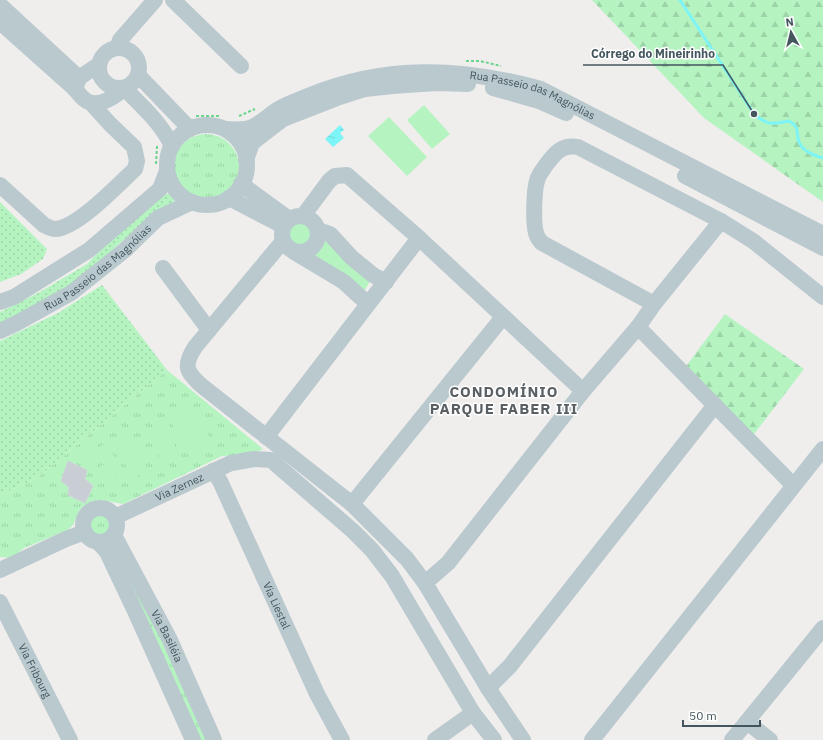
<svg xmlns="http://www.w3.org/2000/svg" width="823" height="740" font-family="'IBM Plex Sans',sans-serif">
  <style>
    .grass { fill: url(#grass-dots) }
    .forest { fill: url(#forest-firs) }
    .park { fill: url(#park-tufts) }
    .garden { fill: #b5f4c1 }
    .water { fill: url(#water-ripples) }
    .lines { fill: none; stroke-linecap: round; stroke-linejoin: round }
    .stream { stroke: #7df4f6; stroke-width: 3 }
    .building { fill: #c8ced3; stroke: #d0d5da }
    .path { stroke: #6ad58b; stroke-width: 2; stroke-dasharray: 3 2; stroke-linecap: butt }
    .minor { stroke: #b9c9ce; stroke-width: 16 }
    .labels { text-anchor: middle; stroke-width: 3; stroke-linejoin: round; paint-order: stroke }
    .street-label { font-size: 11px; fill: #43565d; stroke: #fff }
    .district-label { font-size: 15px; font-weight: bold; letter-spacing: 1px; fill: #595f63; stroke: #fff }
    .leader { fill: none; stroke: #43565d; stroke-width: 1.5 }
    .callout-dot { fill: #43565d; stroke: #fff; stroke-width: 1.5 }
    .callout-label { font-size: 12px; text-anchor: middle; font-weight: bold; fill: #43565d; stroke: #fff; stroke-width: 3; stroke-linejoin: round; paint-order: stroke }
  </style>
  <defs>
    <pattern id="grass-dots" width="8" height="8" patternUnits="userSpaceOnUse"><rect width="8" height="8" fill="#b5f4c1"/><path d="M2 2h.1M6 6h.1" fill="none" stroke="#9dd3a8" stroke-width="1.8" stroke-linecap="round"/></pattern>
    <pattern id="forest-firs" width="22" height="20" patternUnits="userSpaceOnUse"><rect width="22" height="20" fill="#b5f4c1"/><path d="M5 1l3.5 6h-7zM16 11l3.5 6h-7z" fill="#9dd3a8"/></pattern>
    <pattern id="park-tufts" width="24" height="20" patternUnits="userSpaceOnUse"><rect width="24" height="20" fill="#b5f4c1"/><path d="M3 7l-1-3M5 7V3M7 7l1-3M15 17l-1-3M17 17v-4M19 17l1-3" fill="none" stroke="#9dd3a8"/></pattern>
    <pattern id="water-ripples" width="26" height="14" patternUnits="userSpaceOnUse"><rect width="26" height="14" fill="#7df4f6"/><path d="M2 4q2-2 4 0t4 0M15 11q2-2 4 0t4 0" fill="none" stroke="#6dd3d5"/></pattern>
  </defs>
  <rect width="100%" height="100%" fill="#f0eded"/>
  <path class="grass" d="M165 194H171L175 198 173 203 121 242 101 261 70 288 0 324V312L38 293 87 264 124 226Z
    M0 202 47 249 43 259 21 274 0 282Z
    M102 285 167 370 37 478 0 495V341L58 313Z"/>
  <path class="forest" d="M592 0H823V202L704 118Z
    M725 314 804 369 751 438 684 369Z"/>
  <path class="park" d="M173 167a33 33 0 1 1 66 0a33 33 0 1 1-66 0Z
    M167 370 263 449 250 455 222 456 123 504 102 500 92 501 80 509 73 525 68 530 24 548 12 558 0 557V495L37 478Z
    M85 525a14 14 0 1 1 28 0a14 14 0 1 1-28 0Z
    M118 548 209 740H198L113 553Z"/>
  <path class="garden" d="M424 105 450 134 432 149 407 120Z
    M389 117 427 157 407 176 368 136Z
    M286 234a14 14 0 1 1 28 0a14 14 0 1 1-28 0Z
    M326 240 370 281 365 290 314 255Z
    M194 407 215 448 191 460 170 419Z
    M165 424 179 455 162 463 148 432Z
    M133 439 149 471 132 479 117 447Z
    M108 443 114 457 90 468 83 455Z
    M116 459 122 473 98 485 91 471Z"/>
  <path class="water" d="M340 125 344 130 340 133 344 138 333 147 325 139Z"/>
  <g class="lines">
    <path class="stream" d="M680 0 754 114C769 126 770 124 789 121 801 128 795 131 799 142 803 152 814 155 823 158"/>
  </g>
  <path class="building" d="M68 461 87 470 85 479 93 486 85 503 68 495 69 487 61 481Z"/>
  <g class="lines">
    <path class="path" d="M466 61H480L501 66
      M196 116H221
      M239 116 255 109
      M156 164 157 146"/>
    <g class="minor">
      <path d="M173 0 241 66"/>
      <path d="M0 5 79 78"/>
      <path d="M0 22 75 89"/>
      <circle cx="119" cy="68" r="20"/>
      <path d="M117 48 120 40 155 0"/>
      <path d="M98 65 79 78 75 89C79 94 83 100 89 102 100 107 116 96 124 88 142 106 161 123 172 146"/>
      <path d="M138 75 190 129"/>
      <path d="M493 88 539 101 566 113"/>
      <circle cx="207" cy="165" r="40"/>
      <path id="s1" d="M225 129C233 129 245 131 252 127 261 123 269 115 277 110 286 104 298 100 308 96 385 64 461 67 541 89L823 234"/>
      <path d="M246 160 252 143 283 119 337 98 365 89 392 86 437 83 468 84"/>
      <path d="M685 176 823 248"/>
      <path d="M241 184 289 219"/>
      <path d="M0 185 44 225C48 227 51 229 56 229 78 227 118 185 135 169L137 161 134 147 110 124 91 103"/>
      <path d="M229 198 283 226"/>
      <circle cx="300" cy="234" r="18"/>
      <path d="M303 216 329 181 335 176 347 175 419 238 583 391"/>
      <path d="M318 230 330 234 351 257 373 275 386 282"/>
      <path d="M283 241 195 347C183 366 186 372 202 386L352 504 407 559 425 583 488 688 523 740"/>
      <path d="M294 252 344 282 368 304"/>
      <path d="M163 268 209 330"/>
      <path d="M0 302 14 297 89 250 160 189 167 171"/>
      <path d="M654 304 542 243C539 240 537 237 536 233 533 223 534 190 537 181 538 175 543 170 546 165 555 153 562 144 578 147L721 221 753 241 823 297"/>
      <path d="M638 327 793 485"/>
      <path id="s2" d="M0 331 17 323 71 293 125 250 158 218 192 202"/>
      <path d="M266 437 419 238"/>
      <path id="s3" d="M213 471 220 481 317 694 342 740"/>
      <path d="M352 504 503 317"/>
      <circle cx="100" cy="525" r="17"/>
      <path id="s4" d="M115 517 231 463 254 459 271 460 353 531 372 550 392 576 473 713 494 740"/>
      <path id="s5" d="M114 535 170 640 214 740"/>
      <path d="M98 542 107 552 135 611 193 740"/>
      <path d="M0 570 66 539 85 532"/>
      <path d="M425 583 448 563 583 391 638 327 654 304 721 221"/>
      <path id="s6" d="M0 602 70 740"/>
      <path d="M488 688 510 666 715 405"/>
      <path d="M747 722 770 740"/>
      <path d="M435 740 473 713"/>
      <path d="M592 740 823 449"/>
      <path d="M732 740 823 628"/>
    </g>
  </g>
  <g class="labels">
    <g class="street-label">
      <text dy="4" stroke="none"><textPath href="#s1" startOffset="323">Rua Passeio das Magnólias</textPath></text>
      <text dy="4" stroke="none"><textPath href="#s2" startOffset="117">Rua Passeio das Magnólias</textPath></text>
      <text dy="4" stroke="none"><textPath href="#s4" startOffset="71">Via Zernez</textPath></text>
      <text dy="4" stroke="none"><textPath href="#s3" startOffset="149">Via Liestal</textPath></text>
      <text dy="4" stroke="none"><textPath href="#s5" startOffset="114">Via Basiléia</textPath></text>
      <text dy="4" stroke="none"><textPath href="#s6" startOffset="77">Via Fribourg</textPath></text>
    </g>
    <g class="district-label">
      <text x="504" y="397">CONDOMÍNIO<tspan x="504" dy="17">PARQUE FABER III</tspan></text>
    </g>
  </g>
  <path class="leader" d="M754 114L723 65H583"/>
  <circle class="callout-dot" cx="754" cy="114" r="4"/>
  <g class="callout-label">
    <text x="653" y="58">Córrego do Mineirinho</text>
  </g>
  <g transform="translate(791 32) rotate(352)" stroke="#ffffff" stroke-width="3" paint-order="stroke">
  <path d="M0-3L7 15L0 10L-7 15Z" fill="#43565d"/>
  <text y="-6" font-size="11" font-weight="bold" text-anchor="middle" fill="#43565d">N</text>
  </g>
  <path d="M683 720v6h77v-6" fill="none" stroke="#43565d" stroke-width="2"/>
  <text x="689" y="720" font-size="12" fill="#43565d" stroke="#ffffff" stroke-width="3" paint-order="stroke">50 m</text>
</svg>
